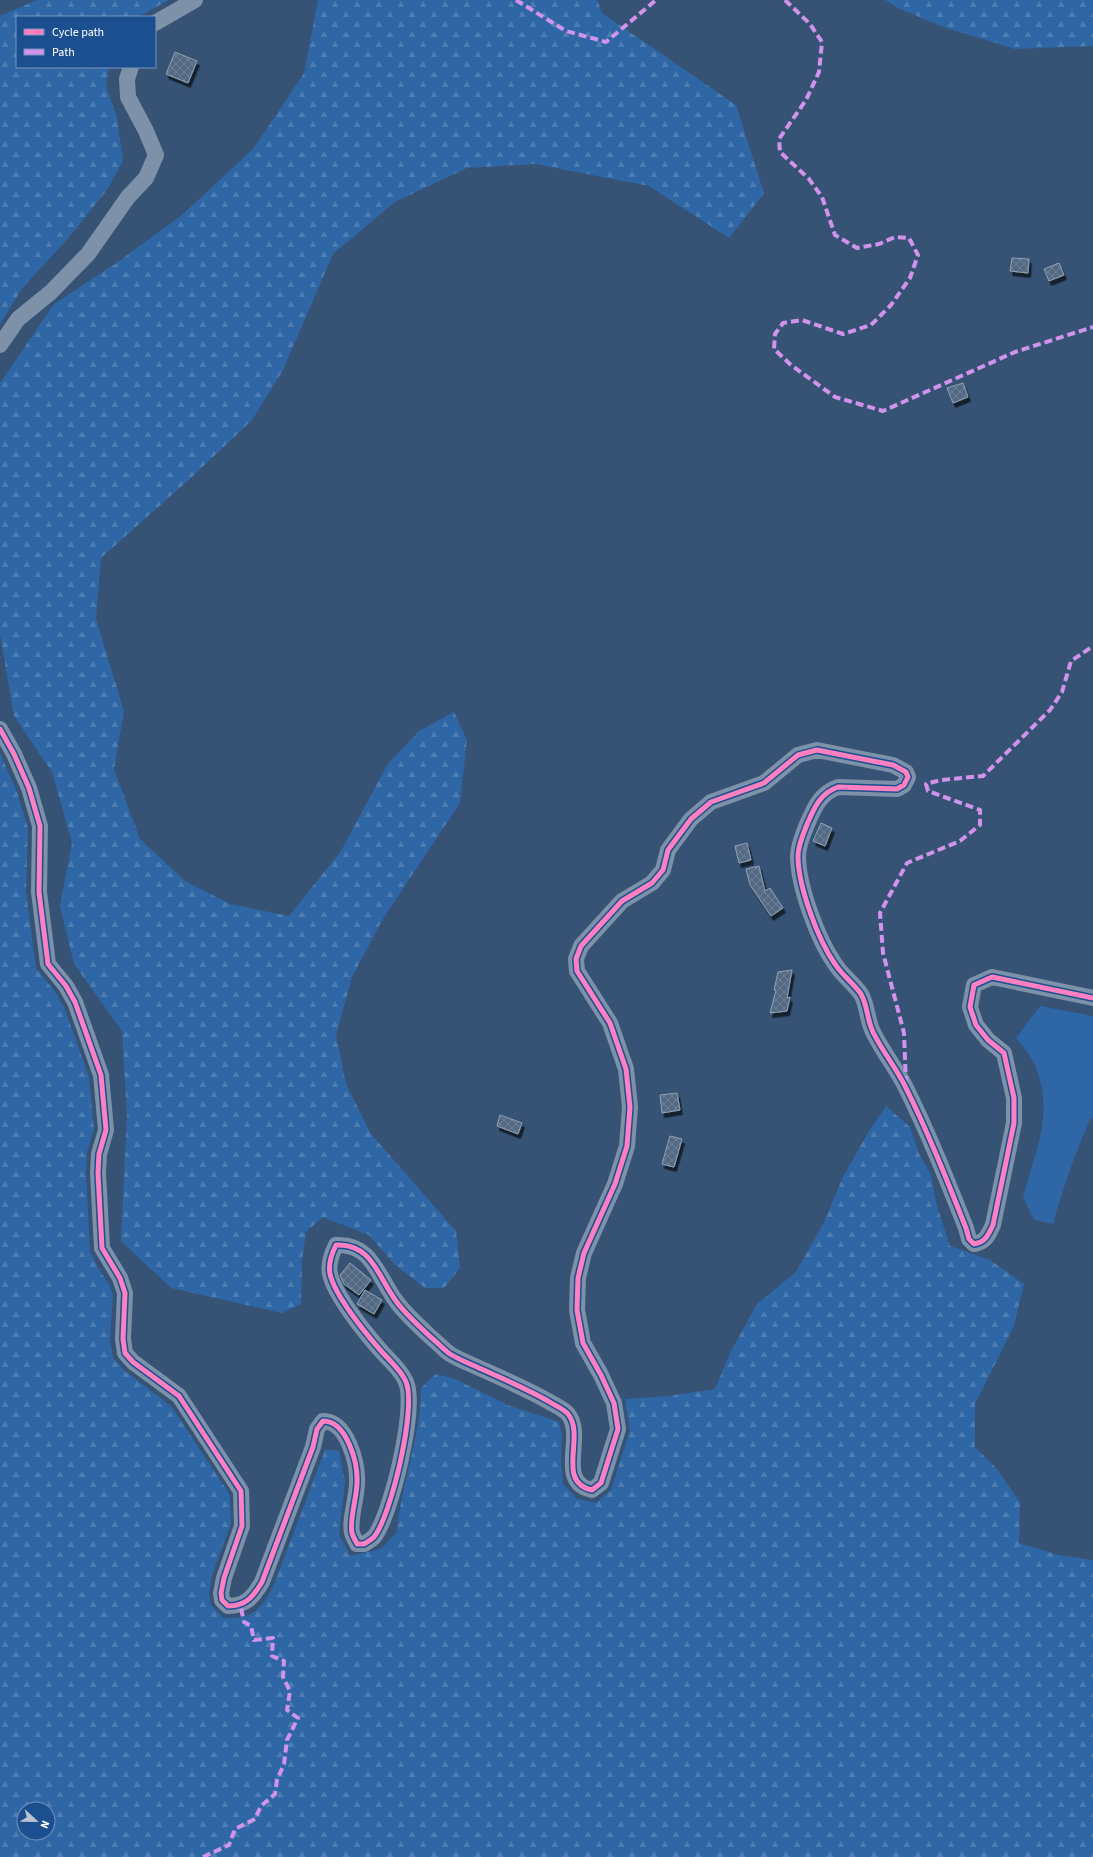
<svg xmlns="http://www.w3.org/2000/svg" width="1093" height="1857" font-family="'Source Sans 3',sans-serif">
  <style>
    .grass { fill: #2f66a5 }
    .forest { fill: url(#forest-firs); fill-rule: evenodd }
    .building { fill: url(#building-cross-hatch); stroke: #92a2b6; filter: url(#shadow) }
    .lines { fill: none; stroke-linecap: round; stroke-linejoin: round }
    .minor { stroke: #7d92a8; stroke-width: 16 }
    .quiet { stroke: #d193ec; stroke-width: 4; stroke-dasharray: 8 4; stroke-linecap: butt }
    .cycleway-casing { stroke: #1b4f8f; stroke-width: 8 }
    .cycleway { stroke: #ff80c0; stroke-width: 5 }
  </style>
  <defs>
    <pattern id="forest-firs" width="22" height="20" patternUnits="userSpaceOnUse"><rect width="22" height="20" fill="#2f66a5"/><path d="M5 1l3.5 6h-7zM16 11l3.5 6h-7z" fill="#4e7db2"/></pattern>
    <pattern id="building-cross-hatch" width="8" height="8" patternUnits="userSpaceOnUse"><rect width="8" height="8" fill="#526984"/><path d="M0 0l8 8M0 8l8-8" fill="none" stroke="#6c8096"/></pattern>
    <filter id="shadow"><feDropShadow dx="2.5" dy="4.5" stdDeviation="0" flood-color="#0009"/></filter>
  </defs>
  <rect width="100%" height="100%" fill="#365274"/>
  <path class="grass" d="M1040 1006 1093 1016V1118L1090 1120C1075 1154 1063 1188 1053 1224L1034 1220 1023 1197C1036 1149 1055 1112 1034 1063 1030 1054 1022 1046 1016 1038Z"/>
  <path class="forest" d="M37 0H169L138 17H17V67H109L106 87 117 117 123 161 107 190 65 242 23 287 0 324V16Z
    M318 0H597L602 13 736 105 764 193 729 238 649 186 535 164 467 168 395 202 333 254 283 370 252 420 192 477 101 558 96 619 124 711 114 769 140 839 185 881 230 904 289 916 341 851 387 765 419 731 454 712 467 740 460 803 384 917 352 977 336 1035 346 1084 371 1134 456 1231 460 1268 444 1288H425L394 1264 369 1235 323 1217 306 1232 302 1262 301 1304 282 1313 171 1288 121 1241 127 1115 122 1031 74 964 60 906 72 843 52 772 14 716 0 634V383L54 304 115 264 182 215 254 148 304 73Z
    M885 0H1093V46L1015 49 943 27 898 8Z
    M0 753 17 792 28 828 26 892 36 968 56 993 64 1007 89 1077 94 1129 87 1152 86 1172 90 1251 98 1268 109 1284 113 1295 110 1340 113 1358 125 1371 171 1406 230 1495 231 1524 212 1575 209 1593 211 1605 223 1618C253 1618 259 1612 273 1587L325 1450H339L345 1482 339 1534 350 1556 381 1549 397 1532C401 1484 421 1437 421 1388L436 1374 455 1379 510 1406 559 1422 562 1435 561 1463 563 1484 577 1499 596 1503 611 1490 630 1430 625 1399 668 1396 715 1389 731 1351 757 1304 796 1272 823 1224 843 1177 869 1131 886 1106 910 1127 919 1154 931 1175 937 1206 950 1246 990 1260 1024 1284 1014 1326 975 1404V1447L996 1468 1020 1502 1019 1543 1059 1555 1093 1560V1857H0ZM24 1809H48V1833H24Z"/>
  <path class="building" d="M175 52 197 61 188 83 166 74Z
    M1012 258 1029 259 1028 273 1010 271Z
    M1059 263 1064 275 1049 281 1044 269Z
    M963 383 968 397 953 403 947 388Z
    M821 823 832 828 825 846 813 841Z
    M747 843 751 860 739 863 735 846Z
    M759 866 765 891 770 888 783 908 771 916 750 885 746 869Z
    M792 970 787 998 790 997 787 1011 770 1013 776 990H774L778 972Z
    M677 1093 680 1110 662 1113 660 1095Z
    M500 1115 522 1123 518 1134 497 1126Z
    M670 1136 682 1139 674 1167 662 1164Z
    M350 1263 371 1280 359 1295 344 1284 340 1275Z
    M365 1290 382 1300 374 1314 357 1304Z"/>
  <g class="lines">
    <path class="minor" d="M155 23 195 0
      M0 345 18 319 51 292 88 254 128 197 146 178 156 155 146 131 128 97 127 79 131 67
      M0 729 14 754 29 788 40 826 39 892 48 964 66 986 75 1002 101 1075 106 1130 99 1154 98 1173 102 1248 120 1278 125 1293 123 1339 125 1353 133 1362 179 1396 241 1491 242 1526 224 1578 221 1593 222 1600 228 1606C246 1606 253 1597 262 1582L313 1447 317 1429 323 1421C347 1421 358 1463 357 1483 357 1496 349 1522 352 1533 353 1537 356 1541 357 1544H364C367 1542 371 1540 374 1537 391 1516 417 1407 406 1382 402 1371 390 1361 382 1352 366 1334 335 1296 330 1274 328 1264 332 1253 336 1245 372 1243 378 1277 396 1301 406 1315 421 1328 434 1340 439 1344 444 1350 450 1354 458 1359 468 1363 477 1367 501 1378 525 1388 548 1401 554 1405 564 1409 568 1414 586 1436 555 1482 592 1490L601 1483 618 1429 614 1403 601 1375 583 1343 577 1310 578 1278 584 1253 615 1184 627 1146 630 1107 626 1069 610 1023 577 971 576 959 581 946 622 901 652 883 663 870 668 850 691 819 711 802 764 783 798 755 817 750 842 755 893 765 906 772 908 777 904 785 897 789 838 787C821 793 815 806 808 822 804 832 798 845 798 856 798 886 818 940 835 964 842 975 853 983 861 994 868 1006 867 1022 874 1034 883 1052 896 1068 905 1086 928 1132 947 1180 966 1228L969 1239 974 1244C986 1242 988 1235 993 1225L1014 1123V1098L1004 1053 988 1040 976 1025 970 1007 974 985 992 977 1093 998"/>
    <path class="quiet" d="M516 0 566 31 606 42 656 0
      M785 0 810 24 822 42 819 72 806 100 779 139 780 152 809 179 822 197 835 235 857 248 879 244 895 237 909 238 918 255 910 278 891 305 871 325 843 334 802 320 783 323 775 334 774 349 791 365 835 397 883 411 1015 352 1093 327
      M906 1084 904 1033 883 953 880 913 907 863 960 841 980 825V810L928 791 926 784 941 780 983 776 1050 710 1062 692 1071 661 1093 646
      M203 1857 229 1845 235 1829 255 1819 261 1806 275 1794 277 1780 284 1764 287 1740 298 1718 287 1710 290 1691 283 1677 284 1661 272 1656 273 1638 254 1640 251 1626 244 1622 241 1608 234 1607"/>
    <g class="cycleway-casing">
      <path id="cycleway" d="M0 729 14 754 29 788 40 826 39 892 48 964 66 986 75 1002 101 1075 106 1130 99 1154 98 1173 102 1248 120 1278 125 1293 123 1339 125 1353 133 1362 179 1396 241 1491 242 1526 224 1578 221 1593 222 1600 228 1606C246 1606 253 1597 262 1582L313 1447 317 1429 323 1421C347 1421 358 1463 357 1483 357 1496 349 1522 352 1533 353 1537 356 1541 357 1544H364C367 1542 371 1540 374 1537 391 1516 417 1407 406 1382 402 1371 390 1361 382 1352 366 1334 335 1296 330 1274 328 1264 332 1253 336 1245 372 1243 378 1277 396 1301 406 1315 421 1328 434 1340 439 1344 444 1350 450 1354 458 1359 468 1363 477 1367 501 1378 525 1388 548 1401 554 1405 564 1409 568 1414 586 1436 555 1482 592 1490L601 1483 618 1429 614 1403 601 1375 583 1343 577 1310 578 1278 584 1253 615 1184 627 1146 630 1107 626 1069 610 1023 577 971 576 959 581 946 622 901 652 883 663 870 668 850 691 819 711 802 764 783 798 755 817 750 842 755 893 765 906 772 908 777 904 785 897 789 838 787C821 793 815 806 808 822 804 832 798 845 798 856 798 886 818 940 835 964 842 975 853 983 861 994 868 1006 867 1022 874 1034 883 1052 896 1068 905 1086 928 1132 947 1180 966 1228L969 1239 974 1244C986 1242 988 1235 993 1225L1014 1123V1098L1004 1053 988 1040 976 1025 970 1007 974 985 992 977 1093 998"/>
    </g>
    <use href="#cycleway" class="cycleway"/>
  </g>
  <rect x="16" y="16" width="140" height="52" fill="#1b4f8f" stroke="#7695bc"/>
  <rect x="24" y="29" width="20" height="6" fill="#ff80c0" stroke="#7695bc"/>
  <text x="52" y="36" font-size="12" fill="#ffffff">Cycle path</text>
  <rect x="24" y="49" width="20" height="6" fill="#d193ec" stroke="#7695bc"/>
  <text x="52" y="56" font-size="12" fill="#ffffff">Path</text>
  <g transform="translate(36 1821) rotate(112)"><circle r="19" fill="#1b4f8f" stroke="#7695bc"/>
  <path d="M0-3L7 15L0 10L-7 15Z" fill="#b9c2ce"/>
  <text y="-6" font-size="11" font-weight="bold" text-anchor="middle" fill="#ffffff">N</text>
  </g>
</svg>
